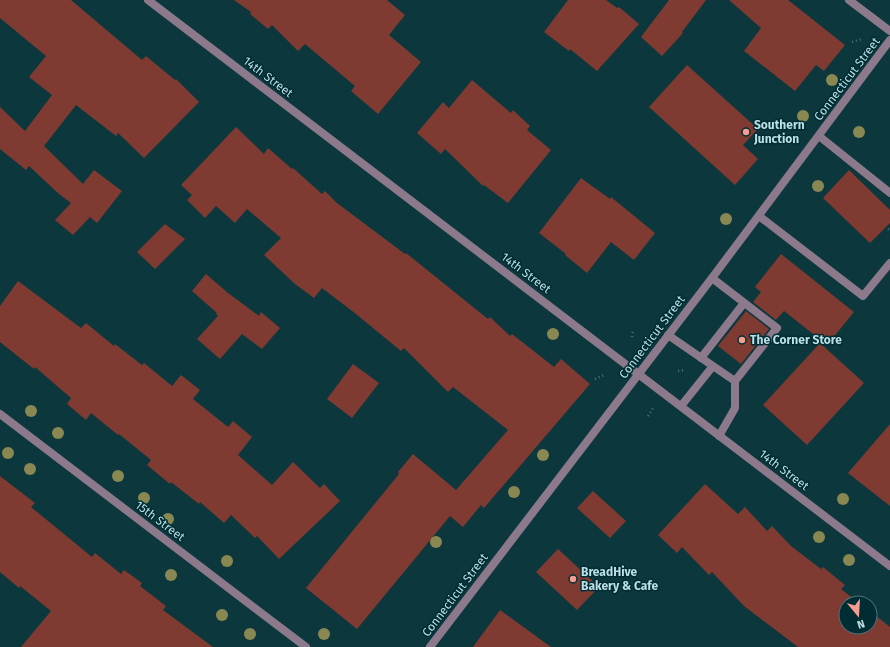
<svg xmlns="http://www.w3.org/2000/svg" width="890" height="647" font-family="'Fira Sans',sans-serif">
  <style>
    .building { fill: #7f3b32 }
    .lines { fill: none; stroke-linecap: round; stroke-linejoin: round }
    .path { stroke: #4a7379; stroke-width: 2.5; stroke-dasharray: 1 3; stroke-linecap: butt }
    .lane { stroke: #8c798b; stroke-width: 8 }
    .street { stroke: #8c798b; stroke-width: 8 }
    .tree { fill: #898752 }
    .poi-dot { fill: #f59d90; stroke: #002d33; stroke-width: 1.5 }
    .labels { text-anchor: middle; stroke-width: 3; stroke-linejoin: round; paint-order: stroke }
    .street-label { font-size: 12px; fill: #bbdfe5; stroke: #002d33 }
    .poi-label { font-size: 12px; font-weight: bold; fill: #bbdfe5; stroke: #002d33; text-anchor: start }
  </style>
  <rect width="100%" height="100%" fill="#0c373d"/>
  <path class="building" d="M0 0H71L142 60 146 56 175 80 176 79 199 102 144 158 118 133 116 136 76 105 44 146 83 184 94 170 122 191 97 223 90 217 73 235 55 220 71 203 59 194 29 166 26 170 0 149V107L25 131 52 95 29 77 46 56 0 18Z
    M234 0H387L405 15 389 35 421 62 378 114 351 91 355 86 305 44 298 51 272 25 268 29 250 14 251 12Z
    M568 0H606L617 8 619 7 639 24 597 71 570 49 569 51 544 32Z
    M669 0H706L682 32 683 33 662 56 641 37Z
    M729 0H788L845 45 824 71 816 65 795 91 744 51 761 28Z
    M687 65 758 129 743 145 758 159 735 185 649 107Z
    M472 80 511 113 513 110 530 126 527 130 551 150 508 203 484 185 483 186 445 149 441 154 417 133 443 102 449 108Z
    M236 127 264 154 268 148 292 169 293 168 322 194 325 191 337 203 405 254 406 253 488 319 490 317 510 336 512 334 554 367 561 359 590 384 484 508 481 505 463 527 450 516 357 629 306 588 399 474 398 472 413 454 456 490 508 430 453 387 448 392 404 348 401 351 356 314 322 288 314 298 295 284 264 255 281 238 247 209 235 223 216 206 205 218 187 200 192 195 181 185Z
    M849 170 890 210V223L870 243 823 198Z
    M581 178 610 199 611 197 655 233 634 260 611 242 587 273 565 255 566 254 539 233Z
    M165 224 185 239 155 269 137 252Z
    M781 254 854 312 827 345 784 311 776 320 753 302 761 292 755 287Z
    M206 274 228 293 259 316 261 312 280 328 262 349 242 334 220 359 197 339 218 316 216 314 217 313 192 291Z
    M18 281 81 328 86 323 114 346 115 344 142 365 144 363 172 386 181 375 200 390 193 399 228 427 233 421 252 437 238 455 272 485 293 462 320 488 324 484 340 501 279 559 257 536 255 538 231 515 224 523 200 502 199 504 171 482 170 484 147 465 151 460 119 434 118 435 91 413 86 420 67 404 71 398 35 367 34 369 0 342V306Z
    M746 311 769 329 741 364 718 346Z
    M820 343 864 383 807 445 763 405Z
    M353 364 379 383 352 418 327 399Z
    M890 424V506L848 473Z
    M0 476 35 503 31 507 92 557 95 553 121 574 124 570 142 583 140 586 166 606 163 610 213 647H21L51 611 20 586 19 588 0 572Z
    M705 484 738 514 745 507 767 531 772 526 791 546 821 569 823 567 845 585 841 589 859 603H846V627H870V611L890 627V647H798L744 606 712 572 709 575 682 547 677 553 658 535Z
    M593 491 626 521 610 538 577 508Z
    M558 549 599 587 577 610 536 572Z
    M500 610 551 647H473Z"/>
  <g class="lines">
    <path class="path" d="M852 42 862 39
      M888 229 890 230
      M632 337 633 330
      M678 371 685 370
      M595 379 604 375
      M648 416 653 408"/>
    <path class="lane" d="M819 136 890 193
      M759 216 863 296 890 263
      M712 278 777 328 735 381 713 366
      M668 335 713 366 681 406
      M701 358 744 303
      M719 436 735 408V381"/>
    <path class="street" d="M148 0 890 566
      M849 0 890 31
      M0 414 306 647
      M430 647 712 278 890 40"/>
  </g>
  <g class="tree">
    <circle cx="832" cy="80" r="6"/>
    <circle cx="803" cy="116" r="6"/>
    <circle cx="859" cy="132" r="6"/>
    <circle cx="818" cy="186" r="6"/>
    <circle cx="726" cy="219" r="6"/>
    <circle cx="553" cy="334" r="6"/>
    <circle cx="31" cy="411" r="6"/>
    <circle cx="58" cy="433" r="6"/>
    <circle cx="8" cy="453" r="6"/>
    <circle cx="543" cy="455" r="6"/>
    <circle cx="30" cy="469" r="6"/>
    <circle cx="118" cy="476" r="6"/>
    <circle cx="514" cy="492" r="6"/>
    <circle cx="144" cy="498" r="6"/>
    <circle cx="843" cy="499" r="6"/>
    <circle cx="168" cy="519" r="6"/>
    <circle cx="819" cy="537" r="6"/>
    <circle cx="436" cy="542" r="6"/>
    <circle cx="849" cy="560" r="6"/>
    <circle cx="227" cy="561" r="6"/>
    <circle cx="171" cy="575" r="6"/>
    <circle cx="222" cy="615" r="6"/>
    <circle cx="250" cy="634" r="6"/>
    <circle cx="324" cy="634" r="6"/>
  </g>
  <g class="poi-dot">
    <circle cx="746" cy="132" r="4"/>
    <circle cx="742" cy="340" r="4"/>
    <circle cx="573" cy="579" r="4"/>
  </g>
  <g class="labels">
    <g class="street-label">
      <text transform="translate(268 77) rotate(37)" y="4">14th Street</text>
      <text transform="translate(847 79) rotate(-53)" y="4">Connecticut Street</text>
      <text transform="translate(526 273) rotate(37)" y="4">14th Street</text>
      <text transform="translate(652 337) rotate(-53)" y="4">Connecticut Street</text>
      <text transform="translate(784 470) rotate(37)" y="4">14th Street</text>
      <text transform="translate(160 521) rotate(37)" y="4">15th Street</text>
      <text transform="translate(455 595) rotate(-53)" y="4">Connecticut Street</text>
    </g>
    <g class="poi-label">
      <text x="754" y="129">Southern<tspan x="754" dy="14">Junction</tspan></text>
      <text x="750" y="344">The Corner Store</text>
      <text x="581" y="576">BreadHive<tspan x="581" dy="14">Bakery &amp; Cafe</tspan></text>
    </g>
  </g>
  <g transform="translate(858 615) rotate(162)"><circle r="19" fill="#002d33" stroke="#4b747a"/>
  <path d="M0-3L7 15L0 10L-7 15Z" fill="#f59d90"/>
  <text y="-6" font-size="11" font-weight="bold" text-anchor="middle" fill="#bbdfe5">N</text>
  </g>
</svg>
